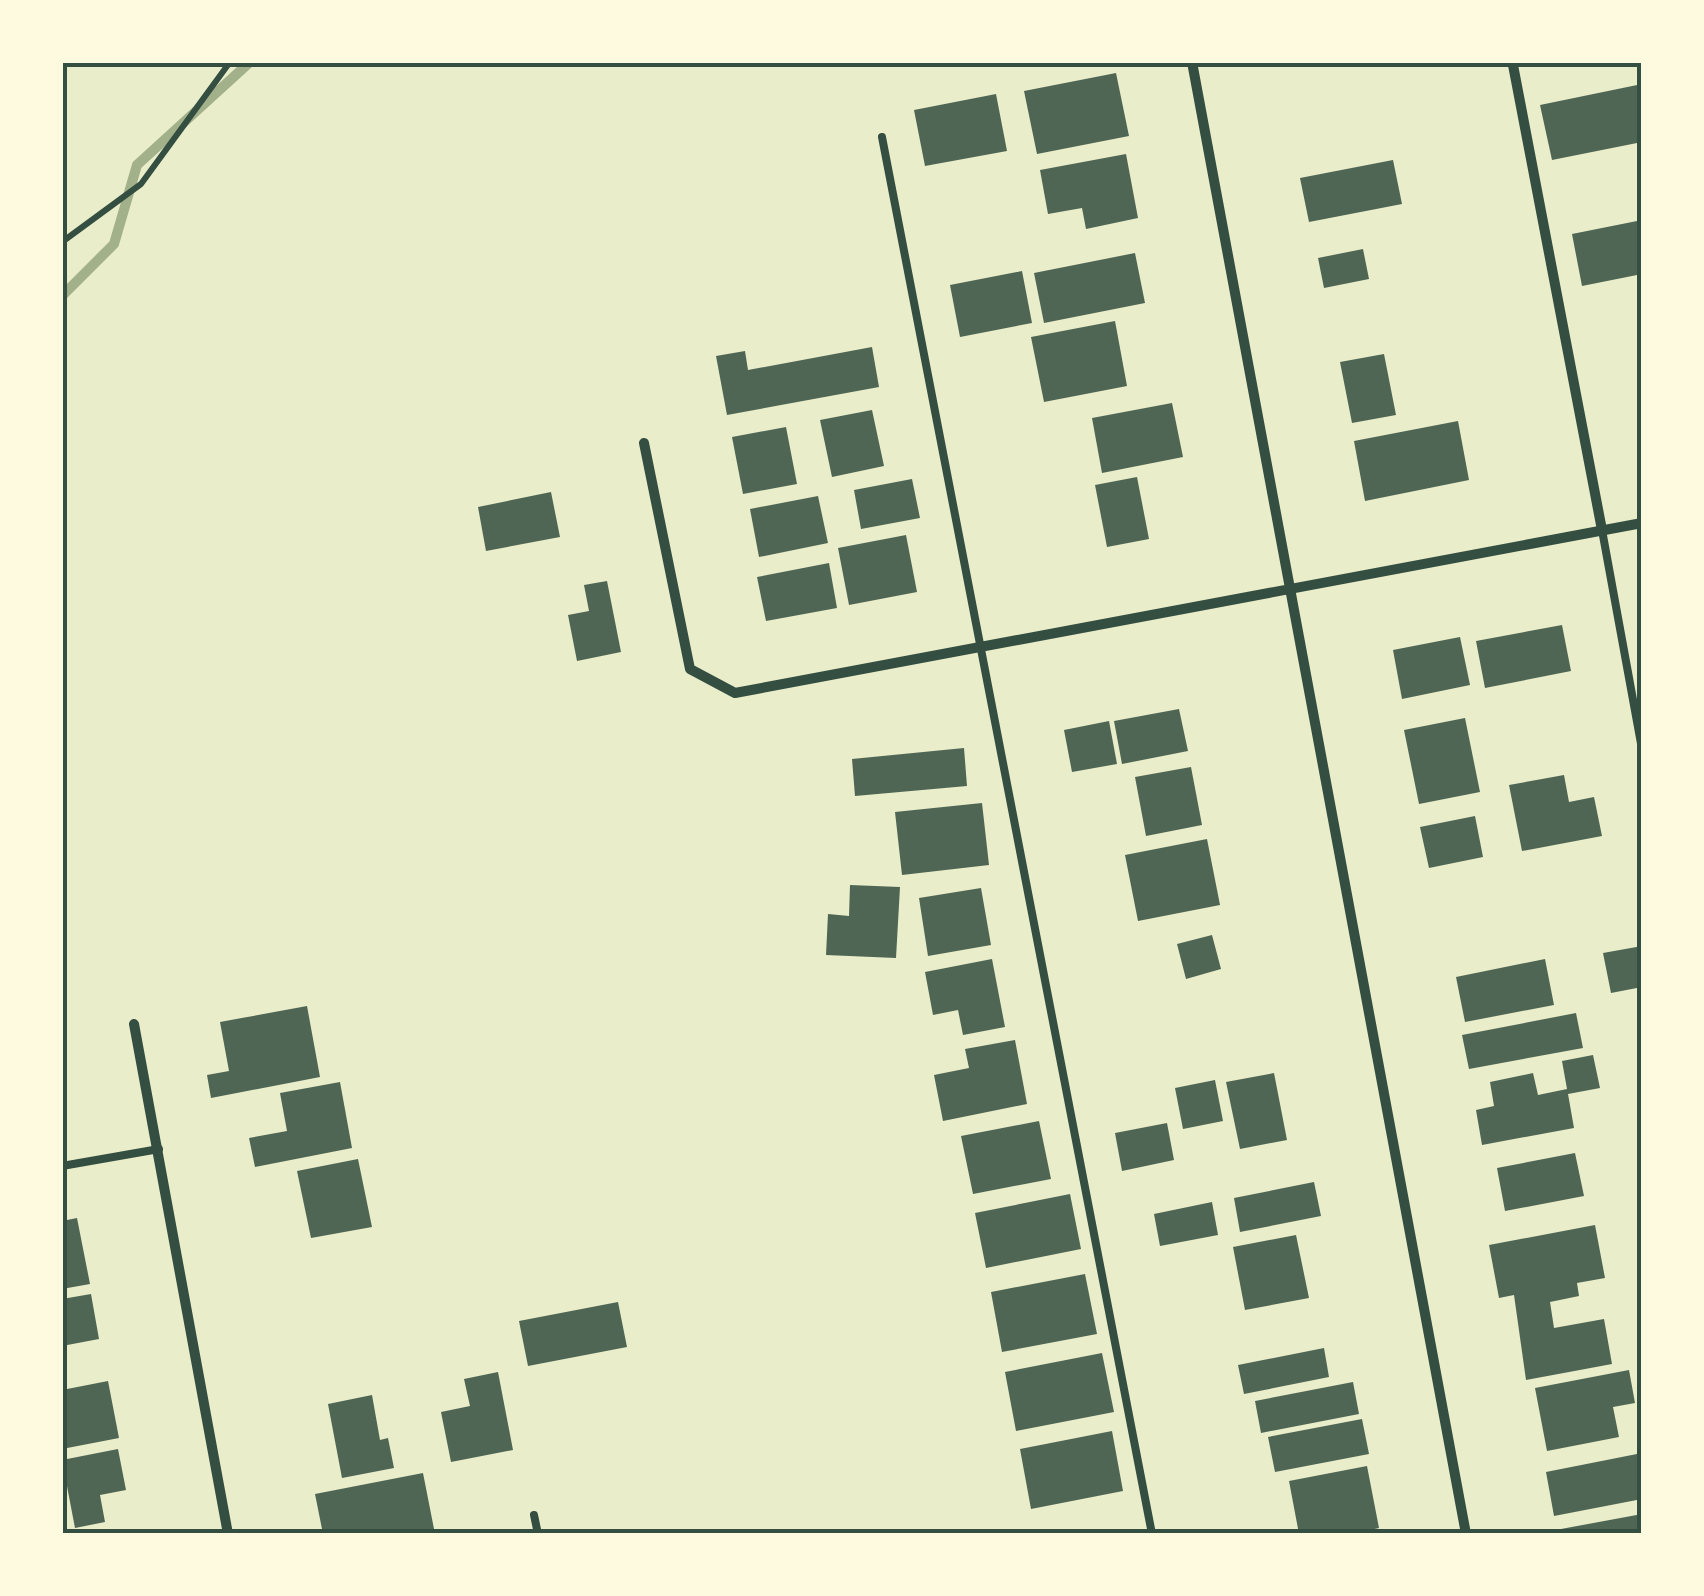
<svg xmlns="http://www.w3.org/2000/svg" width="1704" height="1596" font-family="'Fira Sans Condensed',sans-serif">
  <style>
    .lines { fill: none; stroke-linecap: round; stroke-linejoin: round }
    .stream { stroke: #a3b18a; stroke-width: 10 }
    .building { fill: #4f6655 }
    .path { stroke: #344e41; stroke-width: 6 }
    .service { stroke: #344e41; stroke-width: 8 }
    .minor { stroke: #344e41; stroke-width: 10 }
    .neatline { fill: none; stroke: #344e41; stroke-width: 4 }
  </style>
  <rect width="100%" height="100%" fill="#e9edc9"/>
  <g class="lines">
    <path class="stream" d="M62 296 114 244 137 165 250 62"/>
  </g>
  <path class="building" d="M1116 73 1129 136 1037 154 1024 91Z
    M1642 84V142L1552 160 1540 105Z
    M996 94 1007 151 925 166 914 110Z
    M1126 154 1138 218 1086 229 1082 208 1048 214 1040 170Z
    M1393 160 1402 204 1309 222 1300 178Z
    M1642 220V274L1582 286 1572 234Z
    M1363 249 1369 279 1324 288 1318 258Z
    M1135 253 1145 303 1044 323 1034 273Z
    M1022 271 1032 323 960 337 950 285Z
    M1115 321 1127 386 1044 402 1031 337Z
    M872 347 879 387 727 415 716 356 745 351 748 370Z
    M1384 354 1396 415 1352 423 1340 362Z
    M1172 403 1183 457 1102 473 1092 418Z
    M872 410 884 466 832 477 820 420Z
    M1458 421 1469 480 1365 501 1354 441Z
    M786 427 797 484 743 494 732 437Z
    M1137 477 1149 539 1107 547 1095 485Z
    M912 479 920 518 861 529 854 490Z
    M551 492 560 537 486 551 478 507Z
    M818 496 828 543 759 557 750 509Z
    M906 535 917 592 849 605 838 548Z
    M829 563 837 608 766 621 757 577Z
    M607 581 621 652 577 661 568 615 589 611 584 585Z
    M1562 625 1571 671 1485 688 1476 641Z
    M1460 637 1470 685 1402 699 1393 650Z
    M1179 709 1188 751 1122 764 1114 721Z
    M1465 718 1480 792 1419 804 1404 730Z
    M1109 721 1117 764 1072 772 1064 730Z
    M964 748 967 786 855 796 852 759Z
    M1191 767 1202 825 1146 836 1135 777Z
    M1564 775 1569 802 1594 797 1602 836 1522 851 1509 785Z
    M982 803 989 865 902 875 895 812Z
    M1475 816 1483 857 1429 868 1420 827Z
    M1207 839 1220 905 1138 921 1125 855Z
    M850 885 900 887 896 958 826 955 828 914 849 916Z
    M981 888 991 945 928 956 919 898Z
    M1212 935 1221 969 1186 979 1177 944Z
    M1642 946V987L1611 993 1603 953Z
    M992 959 1005 1027 963 1035 958 1010 933 1015 925 972Z
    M1545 959 1554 1005 1465 1022 1456 977Z
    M307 1006 320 1077 211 1098 207 1075 229 1071 220 1022Z
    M1576 1013 1583 1048 1469 1069 1462 1035Z
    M1015 1040 1027 1104 943 1121 934 1075 969 1068 965 1049Z
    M1593 1055 1600 1088 1568 1094 1574 1128 1482 1145 1476 1110 1494 1106 1490 1082 1533 1073 1538 1095 1567 1089 1562 1061Z
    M1274 1073 1287 1140 1240 1149 1226 1082Z
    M1215 1080 1223 1121 1183 1129 1175 1088Z
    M340 1082 352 1148 255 1167 249 1138 287 1131 280 1093Z
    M1039 1121 1051 1179 973 1194 961 1136Z
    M1167 1123 1174 1160 1122 1171 1115 1133Z
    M1575 1153 1584 1196 1505 1211 1497 1168Z
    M358 1159 372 1227 311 1238 297 1171Z
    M1314 1182 1321 1216 1240 1232 1234 1198Z
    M1070 1194 1081 1249 986 1268 975 1213Z
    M1212 1202 1218 1235 1160 1246 1154 1214Z
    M77 1218 90 1284 62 1289V1221Z
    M1595 1225 1605 1278 1577 1283 1579 1296 1550 1302 1554 1328 1604 1319 1612 1364 1526 1380 1514 1295 1499 1298 1489 1245Z
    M1296 1235 1309 1298 1245 1310 1233 1247Z
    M1085 1274 1097 1334 1002 1352 991 1292Z
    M91 1294 99 1339 62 1346V1299Z
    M618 1302 627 1347 528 1366 519 1321Z
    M1324 1348 1329 1377 1244 1394 1238 1365Z
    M1102 1353 1114 1412 1016 1431 1005 1372Z
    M1629 1370 1635 1403 1613 1407 1619 1437 1547 1451 1535 1388Z
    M498 1372 513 1450 451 1462 441 1412 470 1406 464 1379Z
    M108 1381 119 1438 62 1449V1390Z
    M1353 1382 1359 1414 1261 1433 1255 1401Z
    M372 1395 380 1440 388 1438 394 1468 342 1478 328 1404Z
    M1362 1419 1369 1454 1275 1472 1268 1437Z
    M1112 1431 1123 1491 1031 1509 1020 1449Z
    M118 1449 126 1490 100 1495 105 1522 75 1528 62 1460Z
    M1642 1453V1499L1554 1516 1546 1472Z
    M1367 1466 1379 1528 1353 1534H1299L1289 1481Z
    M423 1473 435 1534H323L315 1494Z
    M1642 1514V1534H1562L1561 1529Z"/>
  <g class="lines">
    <path class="path" d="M62 242 141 184 230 62"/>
    <path class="service" d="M882 137 1152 1534
      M1602 530 1642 749
      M62 1166 159 1149
      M534 1515 538 1534"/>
    <path class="minor" d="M1192 62 1466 1534
      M1513 65 1602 530
      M644 443 690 669 735 693 1642 523
      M134 1024 228 1534"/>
  </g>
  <rect width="1704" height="1596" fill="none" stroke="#fefae0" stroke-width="130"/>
  <rect x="65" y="65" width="1574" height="1466" class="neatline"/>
</svg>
